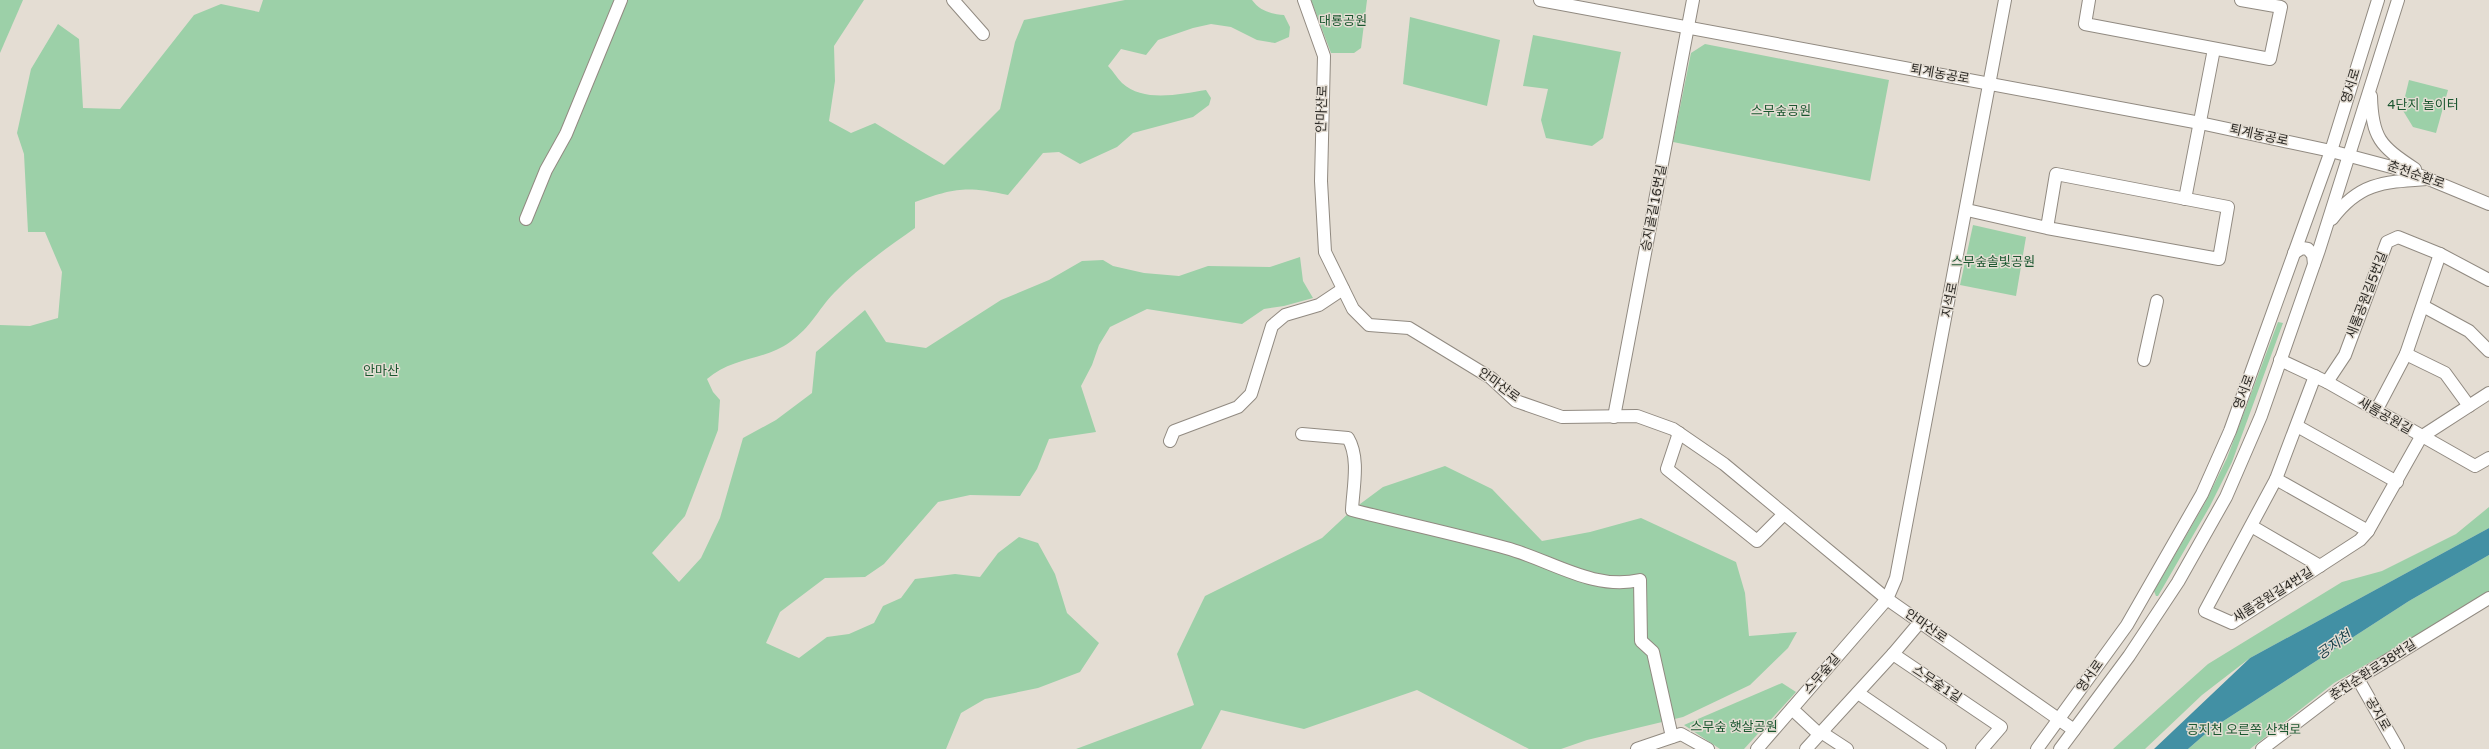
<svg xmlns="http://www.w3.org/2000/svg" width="2489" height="749" viewBox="0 0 2489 749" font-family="'Varela Round','Noto Sans KR',sans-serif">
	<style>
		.green { fill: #9cd0a8 }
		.water { fill: #4290a4 }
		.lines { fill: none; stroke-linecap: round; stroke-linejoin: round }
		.minor-casing { stroke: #918a81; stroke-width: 14 }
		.minor { stroke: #fff; stroke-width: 12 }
		.labels { text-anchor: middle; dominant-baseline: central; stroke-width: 3; stroke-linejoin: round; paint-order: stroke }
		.park-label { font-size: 13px; fill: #1b5730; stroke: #e4ddd3 }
		.street-label { font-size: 13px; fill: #2c2a26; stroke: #e4ddd3 }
		.water-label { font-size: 14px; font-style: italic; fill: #193e47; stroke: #e4ddd3 }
	</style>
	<rect width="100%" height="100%" fill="#e4ddd3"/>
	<g class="green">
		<path d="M0 0H23L0 53Z"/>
		<path d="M263 0H864L834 46 835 81 829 121 851 133 875 123 944 165 1000 109 1015 42 1024 20 1125 0H1252C1260 11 1271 14 1284 15L1290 27 1289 37 1275 43 1257 40 1231 27 1211 24 1193 28 1158 40 1146 55 1121 49 1108 66C1113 71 1117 78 1122 83 1144 103 1180 94 1206 90L1211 98 1209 105 1193 117 1133 133 1117 147 1080 164 1059 152 1043 153 1008 195C965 186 956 188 915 202V228C887 248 858 268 834 293 817 311 812 326 790 342 766 360 732 357 707 379L713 392 720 400 718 430 685 516 652 553 679 582 701 558 720 518 743 438 776 420 812 393 816 352 865 310 886 342 926 348 1001 300 1049 280 1082 261 1103 260 1113 266 1144 273 1179 276 1208 266 1270 267 1300 257 1303 281 1313 298 1284 306 1264 309 1242 324 1147 309 1110 327 1099 345 1092 365 1081 386 1096 432 1049 439 1037 469 1020 496 970 495 938 502 884 564 865 577 825 578 780 612 766 643 799 658 827 637 849 634 874 623 883 606 901 598 915 579 955 574 980 577 998 553 1019 537 1038 543 1055 574 1067 613 1099 643 1080 672 1038 688 985 699 961 713 946 749H0V325L30 326 58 318 62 272 45 232H28L24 154 17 133 31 69 58 24 79 39 83 108 120 109 194 15 221 4 259 12Z"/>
		<path d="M1311 0H1367L1361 48 1354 53H1331Z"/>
		<path d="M1410 17 1500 40 1487 106 1403 84Z"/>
		<path d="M1533 35 1621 52 1603 138 1592 146 1546 138 1541 120 1548 89 1523 86Z"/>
		<path d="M1705 44 1889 80 1870 181 1673 142 1691 53Z"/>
		<path d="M2409 80 2448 90 2436 133 2413 127 2402 109Z"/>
		<path d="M1973 225 2026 237 2016 296 1960 285Z"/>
		<path d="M2278 322 2283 323 2232 462 2210 506 2158 596H2156L2154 591 2205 503 2227 458Z"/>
		<path d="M1445 466 1492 489 1542 541 1590 532 1641 518 1736 562 1745 593 1749 636 1797 632 1788 648 1750 685 1683 717 1587 740 1561 749H1529L1417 690 1304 729 1221 710 1201 749H1076L1194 705 1177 654 1205 596 1322 538 1352 510 1383 487Z"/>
		<path d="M2489 507V528L2250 658 2202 695 2145 749H2113L2208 664 2342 582 2382 571 2456 534Z"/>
		<path d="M2489 555V594L2334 683 2250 749H2188L2211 729 2409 601Z"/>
		<path d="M1782 683 1796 692 1744 749H1720L1684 725Z"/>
	</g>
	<path class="water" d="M2489 528V555L2409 601 2211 729 2188 749H2154L2250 658Z"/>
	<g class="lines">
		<g class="minor-casing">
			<g id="minor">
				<path d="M953 0 983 34"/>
				<path d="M1304 0 1324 56 1321 181 1325 252 1353 309 1369 325 1409 328 1491 378 1516 401 1562 417 1637 416 1673 429 1724 464 1887 599 2074 730"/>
				<path d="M1540 0 2200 123 2331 151 2414 173 2489 204"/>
				<path d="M2089 0 2085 24 2270 59 2281 7 2241 0"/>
				<path d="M2371 96C2372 138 2380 146 2415 169"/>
				<path d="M2185 199 2214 49"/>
				<path d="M1967 210 2047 228 2219 259 2228 207 2056 174 2047 228"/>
				<path d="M526 219 546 170 566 134 621 0"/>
				<path d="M2332 219C2359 183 2383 182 2426 179"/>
				<path d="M2294 253 2302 248 2308 249 2313 255 2314 264"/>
				<path d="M2423 306 2469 331 2489 351"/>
				<path d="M2406 354 2445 373 2469 406"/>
				<path d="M2144 360 2157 301"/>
				<path d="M2280 360 2327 382 2475 466 2489 458"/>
				<path d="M2315 376 2276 479 2205 611 2232 623 2360 540 2368 531 2421 437 2489 393"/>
				<path d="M2327 382 2345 355 2387 242 2398 237 2440 254 2489 280"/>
				<path d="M2376 411 2406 354 2440 254"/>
				<path d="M1614 417 1693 0"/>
				<path d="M2297 426 2397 482"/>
				<path d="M1679 433 1667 469 1757 541 1784 514"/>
				<path d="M1302 434 1348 438C1360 458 1353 488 1352 510 1403 523 1455 534 1506 548 1551 560 1593 591 1640 580L1641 641 1653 652 1672 737"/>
				<path d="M1170 441 1174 431 1238 407 1251 394 1272 326 1285 315 1319 305 1343 289"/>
				<path d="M2276 479 2368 531"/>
				<path d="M2253 527 2320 566"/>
				<path d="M1893 654 1920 622"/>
				<path d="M2358 679 2398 749"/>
				<path d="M1858 693 1940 749"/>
				<path d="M1792 709 1819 734"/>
				<path d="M1821 732 1847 749"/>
				<path d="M1637 749 1681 734 1708 749"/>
				<path d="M1757 749 1887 599 1896 578 2005 0"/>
				<path d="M1806 749 1893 654 2001 727 1982 749"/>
				<path d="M2037 749 2127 625 2202 494 2230 431 2331 151 2378 0"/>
				<path d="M2060 749 2129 656 2178 582 2226 497 2261 416 2319 250 2398 0"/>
				<path d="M2262 749 2342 688 2489 598"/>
			</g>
		</g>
		<use href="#minor" class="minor"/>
	</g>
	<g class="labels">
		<g class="park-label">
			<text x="1343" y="21">대룡공원</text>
			<text x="2423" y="105">4단지 놀이터</text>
			<text x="1781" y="111">스무숲공원</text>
			<text x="1993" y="262">스무숲솔빛공원</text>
			<text x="381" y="371">안마산</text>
			<text x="1734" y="727">스무숲 햇살공원</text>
			<text x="2244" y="730">공지천 오른쪽 산책로</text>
		</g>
		<g class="street-label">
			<text transform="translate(1940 74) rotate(10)">퇴계농공로</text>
			<text transform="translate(2351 86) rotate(-73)">영서로</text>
			<text transform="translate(1322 109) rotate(-88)">안마산로</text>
			<text transform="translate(2259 135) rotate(12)">퇴계농공로</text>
			<text transform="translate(2416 175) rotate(19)">춘천순환로</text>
			<text transform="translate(1654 208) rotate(-79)">승지골길16번길</text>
			<text transform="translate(2367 295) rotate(-69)">새롬공원길5번길</text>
			<text transform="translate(1950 300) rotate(-79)">지석로</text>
			<text transform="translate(1499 385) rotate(36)">안마산로</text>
			<text transform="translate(2244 392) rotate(-70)">영서로</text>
			<text transform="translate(2385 416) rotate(30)">새롬공원길</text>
			<text transform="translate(2273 595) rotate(-32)">새롬공원길4번길</text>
			<text transform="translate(1926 626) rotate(35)">안마산로</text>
			<text transform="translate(2373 670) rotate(-33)">춘천순환로38번길</text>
			<text transform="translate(1822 674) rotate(-49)">스무숲길</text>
			<text transform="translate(2090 676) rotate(-55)">영서로</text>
			<text transform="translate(1937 684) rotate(34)">스무숲1길</text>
			<text transform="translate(2378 714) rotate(60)">공지로</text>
		</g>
		<g class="water-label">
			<text transform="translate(2334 645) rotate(-35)">공지천</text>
		</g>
	</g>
</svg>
